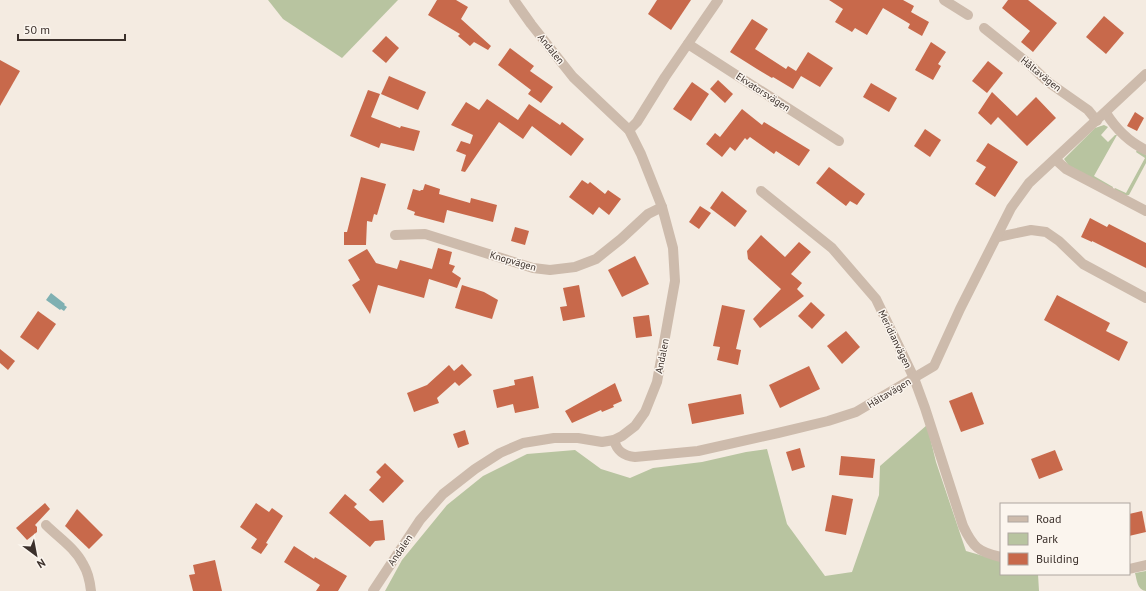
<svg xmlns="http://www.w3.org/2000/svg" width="1146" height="591" viewBox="0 0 1146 591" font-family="'PT Sans',sans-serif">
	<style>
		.green { fill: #b8c4a0 }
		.water { fill: #7fb0b2 }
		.building { fill: #c8694b }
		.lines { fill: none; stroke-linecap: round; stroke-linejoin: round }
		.minor { stroke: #cdbbac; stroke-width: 10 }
		.labels { text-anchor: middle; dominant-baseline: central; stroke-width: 3; stroke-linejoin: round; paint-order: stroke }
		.street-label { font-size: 10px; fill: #3b302b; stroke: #fbf5ee }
	</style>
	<rect width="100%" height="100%" fill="#f4ebe1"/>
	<g class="green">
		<path d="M268 0H398L342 58 283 19Z"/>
		<path d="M1104 125 1108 127 1101 135 1108 142 1115 135H1117L1094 176 1113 187 1112 190 1069 166 1064 159 1095 128Z"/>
		<path d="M1137 150 1146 155V163L1129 195 1124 196 1113 191 1115 188 1126 193 1145 158 1136 152Z"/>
		<path d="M927 425 936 462 966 551 1001 561V574H1038L1039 591H385L402 560 447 505 483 476 527 454 575 450 601 469 630 478 653 468 702 462 746 452 767 449 787 524 825 576 852 572 879 495 880 466Z"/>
		<path d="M1146 571V591C1137 590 1137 580 1135 573Z"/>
	</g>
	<path class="water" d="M51 293 65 304 64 305 67 307 64 311 61 309 60 310 46 300Z"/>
	<g class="building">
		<path d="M437 0H456L468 7 461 19 491 46 488 50 474 42 470 46 458 36 460 34 428 15Z"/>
		<path d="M657 0H691L671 30 648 14Z"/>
		<path d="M829 0H903L914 6 911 12 929 22 922 36 908 28 910 24 883 8 867 35 855 28 852 32 835 22 843 9Z"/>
		<path d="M1008 0H1028L1057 23 1033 52 1021 42 1030 31 1002 8Z"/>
		<path d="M1104 16 1124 33 1106 54 1086 37Z"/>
		<path d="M752 19 768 29 755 49 786 69 788 66 796 71 808 52 833 68 820 87 801 76 793 89 773 77 772 78 757 69 730 52Z"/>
		<path d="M386 36 399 48 386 63 372 51Z"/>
		<path d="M931 42 946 52 938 64 941 66 933 80 915 70Z"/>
		<path d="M510 48 534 66 530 71 553 87 541 103 528 94 531 90 498 65Z"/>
		<path d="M0 60 20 71 0 106Z"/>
		<path d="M988 61 1003 73 987 93 972 81Z"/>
		<path d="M389 76 426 92 418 110 381 94Z"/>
		<path d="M718 80 733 94 725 103 710 89Z"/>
		<path d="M692 82 709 94 691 121 673 109Z"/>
		<path d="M871 83 897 98 889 112 863 97Z"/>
		<path d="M368 90 380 94 371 117 400 128 401 126 420 131 414 151 381 143 379 148 350 136Z"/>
		<path d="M992 92 1017 116 1036 97 1056 118 1027 146 998 117 991 125 978 113Z"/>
		<path d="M487 99 518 120 529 104 560 125 562 122 584 139 571 156 532 126 523 139 499 122 465 172 461 171 466 155 456 151 461 141 470 144 473 135 451 125 466 102 479 110Z"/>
		<path d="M742 109 762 125 764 122 810 150 799 166 776 151 774 154 750 137 747 140 745 138 735 151 730 147 722 157 706 144 715 133 720 137Z"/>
		<path d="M1135 112 1144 118 1137 131 1127 126Z"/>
		<path d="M925 129 941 140 930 157 914 146Z"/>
		<path d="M988 143 1018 162 995 197 975 184 986 167 976 161Z"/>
		<path d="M829 167 865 194 857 205 850 201 846 206 816 183Z"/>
		<path d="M361 177 386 184 377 215 374 214 372 222 367 221 366 245H344V232H347Z"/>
		<path d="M582 180 588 184 590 182 605 194 608 190 621 199 609 215 599 207 593 215 569 197Z"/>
		<path d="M425 184 440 189 439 194 470 203 471 198 497 205 493 222 447 210 444 223 414 215 415 212 407 209 413 189 420 191 421 190H423Z"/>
		<path d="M722 191 747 211 735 227 710 208Z"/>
		<path d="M700 206 711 213 699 229 689 222Z"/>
		<path d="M1090 218 1107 227 1109 224 1146 243V268L1092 241V242L1081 237Z"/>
		<path d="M515 227 529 231 525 245 511 241Z"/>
		<path d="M761 235 785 257 799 242 811 252 791 274 802 283 797 289 804 296 760 328 753 319 781 289 748 259 747 251Z"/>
		<path d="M438 248 452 252 449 264 455 266 452 272 461 278 457 288 429 279 424 298 378 285 370 314 352 285 360 280 348 260 367 249 376 263 397 269 400 260 432 269Z"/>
		<path d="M635 256 649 284 622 297 608 270Z"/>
		<path d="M462 285 484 292 498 300 492 319 455 308Z"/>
		<path d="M579 285 585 317 563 321 560 307 567 306 563 288Z"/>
		<path d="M1057 295 1110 323 1106 331 1128 342 1119 361 1044 320Z"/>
		<path d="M811 302 825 315 812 329 798 316Z"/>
		<path d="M722 305 745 310 736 349 741 350 738 365 717 360 720 347 713 346Z"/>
		<path d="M38 311 56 324 38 350 20 337Z"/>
		<path d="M649 315 652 336 636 338 633 317Z"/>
		<path d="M846 331 860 347 842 364 827 346Z"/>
		<path d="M0 349 15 361 8 370 0 363Z"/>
		<path d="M462 364 472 375 459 386 455 382 437 398 439 403 414 412 407 393 427 385 449 365 454 371Z"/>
		<path d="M809 366 820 389 780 408 769 385Z"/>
		<path d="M533 376 539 408 515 413 513 404 497 408 493 390 515 385 514 380Z"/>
		<path d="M615 383 622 401 613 405 614 407 602 412 601 410 572 423 565 411Z"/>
		<path d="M972 392 984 424 961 432 949 401Z"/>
		<path d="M741 394 744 414 692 424 688 404Z"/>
		<path d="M465 430 469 444 458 448 453 434Z"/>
		<path d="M800 448 805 467 792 471 786 452Z"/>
		<path d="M1055 450 1063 470 1039 479 1031 459Z"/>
		<path d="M841 456 875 459 873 478 839 475Z"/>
		<path d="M385 463 404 481 383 503 369 490 381 477 376 472Z"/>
		<path d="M345 494 357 504 354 507 370 521 383 520 385 540 375 541 370 547 329 513Z"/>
		<path d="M832 495 853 499 846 535 825 531Z"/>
		<path d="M45 503 50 509 35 525 37 527V532L27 540 16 528Z"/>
		<path d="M256 503 269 512 272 508 283 516 266 543 268 544 261 554 251 548 257 539 240 527Z"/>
		<path d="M77 509 103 535 89 549 65 526Z"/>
		<path d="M1142 511 1146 532 1129 536V514Z"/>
		<path d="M294 546 314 559 315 557 347 576 338 591H316L320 585 284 562Z"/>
		<path d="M215 560 222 591H193L189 575 195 574 193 565Z"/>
	</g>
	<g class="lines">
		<g class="minor">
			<path d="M944 0 968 15"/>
			<path d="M984 28 1029 64 1048 82 1088 110 1097 121"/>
			<path d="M688 44 839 141"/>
			<path d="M1106 113C1116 129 1129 142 1146 150"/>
			<path d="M629 130 637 122 665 77 718 0"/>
			<path d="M1056 160 1066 169 1146 211"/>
			<path d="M761 191 832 248 876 299 914 378 925 408 963 526C973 547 978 552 1001 557"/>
			<path d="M395 235 425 234 533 268 550 270 575 267 596 259 621 239 648 214 662 207"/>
			<path d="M998 237 1031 230 1046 232 1059 241 1083 264 1146 298"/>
			<path d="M614 440C617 451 623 456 635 457L698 451 778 433 828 421 856 412 934 366 960 309 1011 208 1029 183 1146 74"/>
			<path d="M46 525C58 537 75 548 83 564 88 572 90 582 91 591"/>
			<path d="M1129 569 1146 565"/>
			<path d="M373 591 420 520 443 494 475 469 500 453 523 443 554 438H578L602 442 614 440 622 436 635 426 645 412 657 382 675 281 673 248 662 207 641 154 629 130 573 77 531 24 514 0"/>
		</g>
	</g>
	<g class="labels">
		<g class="street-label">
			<text transform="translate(551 49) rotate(51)">Andalen</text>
			<text transform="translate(1041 74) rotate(39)">Håltavägen</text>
			<text transform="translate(763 92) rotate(33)">Ekvatorsvägen</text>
			<text transform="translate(513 261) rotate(16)">Knopvägen</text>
			<text transform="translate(895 339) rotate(64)">Meridianvägen</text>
			<text transform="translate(662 356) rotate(-79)">Andalen</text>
			<text transform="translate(889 393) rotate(-31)">Håltavägen</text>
			<text transform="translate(400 550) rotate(-56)">Andalen</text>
		</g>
	</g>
	<rect x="1000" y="503" width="130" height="72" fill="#fbf5ee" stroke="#aea6a0"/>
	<rect x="1008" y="516" width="20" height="6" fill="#cdbbac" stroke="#aea6a0"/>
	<text x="1036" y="523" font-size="12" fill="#3b302b">Road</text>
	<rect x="1008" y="533" width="20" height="12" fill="#b8c4a0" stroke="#aea6a0"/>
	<text x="1036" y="543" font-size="12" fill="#3b302b">Park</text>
	<rect x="1008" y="553" width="20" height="12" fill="#c8694b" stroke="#aea6a0"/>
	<text x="1036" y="563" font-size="12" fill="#3b302b">Building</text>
	<g transform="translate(36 555) rotate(148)" stroke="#fbf5ee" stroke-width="3" paint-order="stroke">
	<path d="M0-3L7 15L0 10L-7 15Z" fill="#3b302b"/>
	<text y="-6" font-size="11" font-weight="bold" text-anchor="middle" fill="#3b302b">N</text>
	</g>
	<path d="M18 34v6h107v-6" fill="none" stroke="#3b302b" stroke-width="2"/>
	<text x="24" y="34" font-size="12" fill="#3b302b" stroke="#fbf5ee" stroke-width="3" paint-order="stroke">50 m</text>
</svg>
